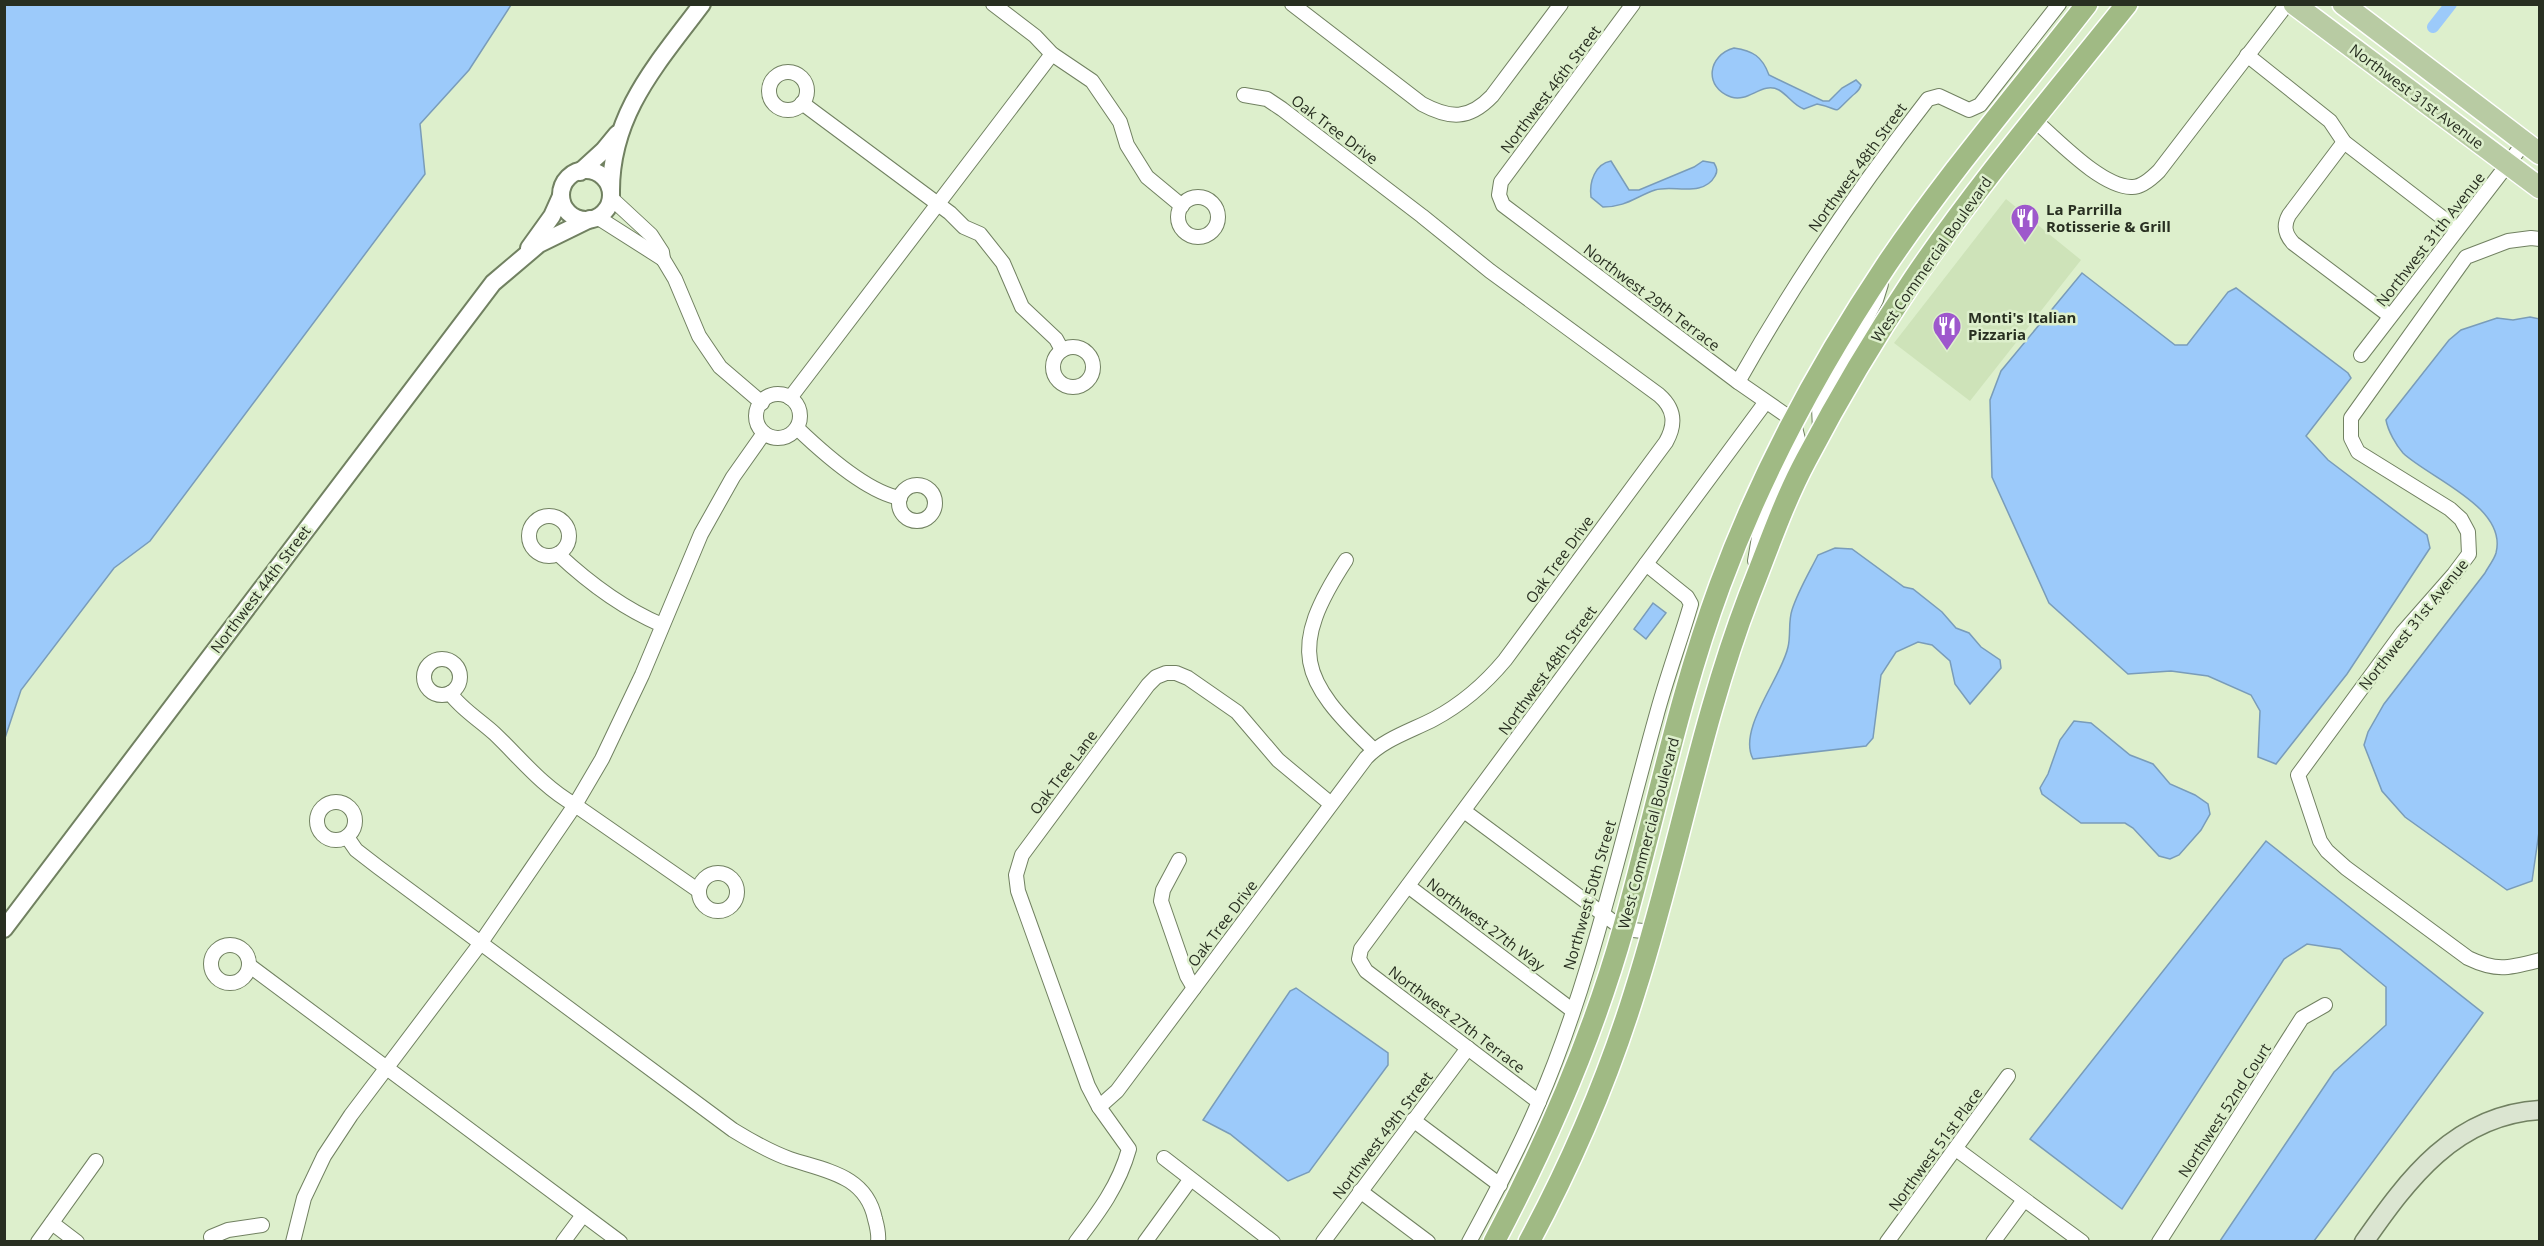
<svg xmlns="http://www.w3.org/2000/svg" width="2544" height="1246" viewBox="0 0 2544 1246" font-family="'Open Sans',sans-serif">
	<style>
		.built { fill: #cee3b9 }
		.water { fill: #9ccafa; stroke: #799cb9; stroke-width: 1.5 }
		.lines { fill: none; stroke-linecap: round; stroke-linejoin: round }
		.canal { stroke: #9ccafa; stroke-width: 12 }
		.minor-casing { stroke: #718161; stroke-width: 16 }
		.tertiary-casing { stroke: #718161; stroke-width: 20 }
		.secondary-casing { stroke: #718161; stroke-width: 21 }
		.primary-casing { stroke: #fff; stroke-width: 24 }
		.trunk-casing { stroke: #fff; stroke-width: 24 }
		.minor { stroke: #fff; stroke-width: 14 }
		.tertiary { stroke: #fff; stroke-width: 16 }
		.secondary { stroke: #dbe5d1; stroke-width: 18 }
		.primary { stroke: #b8cba3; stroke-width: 21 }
		.trunk { stroke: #a0ba84; stroke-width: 21 }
		.labels { text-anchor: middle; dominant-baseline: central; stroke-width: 5; stroke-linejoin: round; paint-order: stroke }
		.street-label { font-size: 15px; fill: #282f21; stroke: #ddefcc }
		.poi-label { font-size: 15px; font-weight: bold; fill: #282f21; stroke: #ddefcc; text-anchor: start }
	</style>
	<rect width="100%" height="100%" fill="#ddefcc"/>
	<path class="built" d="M2006 199 2081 260 1970 401 1894 343Z"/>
	<g class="water">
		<path d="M5 4 511 5 469 70 420 124 425 174 150 541 114 568 21 690 5 738Z"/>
		<path d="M1734 48C1753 51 1762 56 1769 75L1823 101H1829L1842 88 1856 80 1861 85C1859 92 1856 92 1851 97 1830 117 1844 109 1817 104L1804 109C1793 105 1789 96 1779 90 1762 81 1749 103 1731 97 1703 87 1708 55 1734 48Z"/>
		<path d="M1611 161 1629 190H1639L1694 167 1703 161 1714 163C1717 168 1718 171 1715 176 1703 198 1672 184 1655 190 1635 197 1626 207 1603 207L1591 197C1589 182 1595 164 1611 161Z"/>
		<path d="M2082 273 2175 345H2187L2228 292 2236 288 2348 373 2351 378 2306 436 2328 460 2427 535 2430 548 2347 674 2276 764 2258 757 2260 711 2251 695 2208 676 2171 671 2128 674 2049 603 1992 477 1990 400 2001 371Z"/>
		<path d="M2530 317 2540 319 2539 832 2532 881 2507 890 2405 817 2382 791 2364 745 2368 732 2384 704 2485 573C2488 567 2494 560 2496 553 2508 507 2429 478 2403 453 2396 445 2388 431 2386 420L2449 340 2461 330 2497 318 2513 320Z"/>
		<path d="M1835 548 1852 549 1904 587 1913 589 1942 612 1956 628 1969 633 1981 647 2000 660 2001 668 1970 704 1955 684 1950 661 1932 645 1918 642 1896 652 1881 675 1873 738 1866 746 1753 759C1737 729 1782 677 1788 647 1791 635 1788 622 1792 610 1798 591 1809 573 1818 555Z"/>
		<path d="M1653 603 1666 613 1646 639 1634 629Z"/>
		<path d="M2074 721 2091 723 2130 755 2153 764 2170 784 2195 795 2208 804 2210 814 2201 830 2179 855 2170 859 2159 856 2133 828 2125 823H2081L2042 794 2040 788 2048 774 2060 740Z"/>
		<path d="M2266 841 2483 1013 2314 1241H2220L2334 1072 2386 1025V987L2340 949 2307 944 2284 959 2122 1209 2030 1139Z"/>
		<path d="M1296 988 1388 1053V1065L1309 1172 1288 1181 1230 1134 1203 1120 1290 991Z"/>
	</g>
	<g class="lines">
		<path class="canal" d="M2433 27 2451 4"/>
		<g class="minor-casing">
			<g id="minor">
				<path d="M993 4 1035 36 1052 54 1092 81 1120 122 1127 145 1147 177 1182 206"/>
				<path d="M1292 4 1422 104C1450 119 1469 120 1492 96L1561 4"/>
				<path d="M1633 4 1501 182 1499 195 1503 205 1738 382 1793 420 1799 443 1761 525 1755 561"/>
				<path d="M2247 55 2330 121 2344 142 2457 229"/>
				<circle cx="788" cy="91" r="19"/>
				<path d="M802 103 950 213 964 227 980 234 1003 263 1022 307 1056 339 1062 350"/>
				<path d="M2034 120C2058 140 2100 186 2131 187 2141 188 2152 178 2159 171L2287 4"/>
				<path d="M2344 142 2289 215C2283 226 2285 234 2293 243L2390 316"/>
				<circle cx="1198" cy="217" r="20"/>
				<path d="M610 197 651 235 662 252 663 259 675 279 699 336 720 367 762 403"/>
				<path d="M597 217 663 259"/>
				<path d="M2540 239 2531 238 2508 241 2466 257 2351 418V438L2358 452 2450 509 2461 519 2468 532 2469 554 2454 574 2403 632 2298 775 2320 841 2327 851 2346 868 2468 958C2497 972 2509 968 2540 960"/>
				<circle cx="1073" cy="367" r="20"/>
				<path d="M2361 355 2524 143"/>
				<path d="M1738 382C1795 281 1856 191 1928 99L1939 96 1969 110 1980 105 2059 4"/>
				<circle cx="778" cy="416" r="22"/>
				<path d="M790 398 1052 54"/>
				<path d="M797 428C821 451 867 492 900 498"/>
				<path d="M1820 430 1819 407 1876 300 1881 284"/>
				<circle cx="917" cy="503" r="18"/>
				<circle cx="549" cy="536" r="20"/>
				<path d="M558 554C590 584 622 608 662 625"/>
				<path d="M1346 560C1288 649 1299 679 1374 750"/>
				<circle cx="442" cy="677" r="18"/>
				<path d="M450 693C461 709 480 720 495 734 521 759 543 787 575 805L602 759 642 675 701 534 733 477 764 433"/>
				<circle cx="336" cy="821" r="19"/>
				<path d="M1464 811 1623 929 1653 932"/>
				<path d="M347 837 356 850 378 867 733 1130C751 1141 770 1152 790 1159 826 1171 866 1175 875 1219 877 1226 879 1234 878 1242"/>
				<path d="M1179 860 1163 890 1161 901 1187 976 1194 988"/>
				<circle cx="718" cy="892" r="19"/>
				<path d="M1408 886 1572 1010"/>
				<circle cx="230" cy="964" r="19"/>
				<path d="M250 966 620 1242"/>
				<path d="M1539 1102 1366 971 1359 959 1361 949 1765 403"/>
				<path d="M1099 1107 1117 1091 1366 758C1384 739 1411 731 1434 719 1462 704 1485 684 1505 660L1666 442C1676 424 1675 409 1659 395L1490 271 1422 216 1282 109 1267 99 1244 95"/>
				<path d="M1413 1120 1500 1185"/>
				<path d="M1956 1149 2082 1242"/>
				<path d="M1164 1158 1273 1242"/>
				<path d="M1360 1191 1428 1242"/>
				<path d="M52 1223 77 1242"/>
				<path d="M38 1242 96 1161"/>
				<path d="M213 1242 211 1237 228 1230 262 1225"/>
				<path d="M293 1242 304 1198 324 1156 351 1115 480 944 575 805 699 891"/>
				<path d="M563 1242 583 1215"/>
				<path d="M1076 1242C1099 1212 1119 1185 1129 1149L1099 1107 1088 1086 1018 891 1016 875 1022 855 1148 685 1156 677 1166 673H1176L1188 678 1237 712 1278 760 1331 804"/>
				<path d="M1145 1242 1190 1180"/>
				<path d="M1323 1242 1468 1048"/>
				<path d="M1469 1242C1494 1196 1518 1151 1538 1104 1591 982 1620 845 1656 717 1666 679 1680 642 1691 604L1687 597 1646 564"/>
				<path d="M1887 1242 2008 1076"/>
				<path d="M1993 1242 2024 1200"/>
				<path d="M2159 1242 2302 1018 2325 1005"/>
			</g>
		</g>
		<g class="tertiary-casing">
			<g id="tertiary">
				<circle cx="586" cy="195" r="25"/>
				<path d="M580 172 603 151 617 134"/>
				<path d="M611 193C610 114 658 63 702 4"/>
				<path d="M529 248 552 216 561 196"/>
				<path d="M4 929 493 283 539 244 590 219"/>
			</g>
		</g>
		<g class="secondary-casing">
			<path id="secondary" d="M2364 1242C2408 1179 2455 1115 2540 1110"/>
		</g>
		<g class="primary-casing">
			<g id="primary">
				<path d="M2294 4 2540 188"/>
				<path d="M2343 4 2540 154"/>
			</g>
		</g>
		<g class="trunk-casing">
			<g id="trunk">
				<path d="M1494 1242C1547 1142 1593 1036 1624 926 1656 812 1679 696 1720 585 1762 471 1820 364 1887 264 1948 174 2020 90 2087 4"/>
				<path d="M1529 1242C1572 1162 1608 1078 1635 991 1677 860 1700 724 1749 596 1767 551 1783 503 1806 460 1838 399 1874 338 1913 280 1978 184 2054 95 2127 4"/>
			</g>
		</g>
		<use href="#minor" class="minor"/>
		<use href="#tertiary" class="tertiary"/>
		<use href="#secondary" class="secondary"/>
		<use href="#primary" class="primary"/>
		<use href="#trunk" class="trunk"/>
	</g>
	<defs>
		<g id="restaurant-pin" transform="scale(1.5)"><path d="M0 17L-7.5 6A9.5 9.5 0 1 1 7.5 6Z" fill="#9e58cc" stroke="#ddefcc"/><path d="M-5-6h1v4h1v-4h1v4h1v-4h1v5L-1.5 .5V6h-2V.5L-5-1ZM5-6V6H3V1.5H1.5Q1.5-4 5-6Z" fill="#fff"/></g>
	</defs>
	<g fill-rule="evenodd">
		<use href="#restaurant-pin" x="2025" y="218"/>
		<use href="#restaurant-pin" x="1947" y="326"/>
	</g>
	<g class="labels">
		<g class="street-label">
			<text transform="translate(1550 89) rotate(-53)">Northwest 46th Street</text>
			<text transform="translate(2417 96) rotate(37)">Northwest 31st Avenue</text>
			<text transform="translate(1335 129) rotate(37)">Oak Tree Drive</text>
			<text transform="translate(1857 167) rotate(-54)">Northwest 48th Street</text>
			<text transform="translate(2430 239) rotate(-52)">Northwest 31th Avenue</text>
			<text transform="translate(1931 259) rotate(-55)">West Commercial Boulevard</text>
			<text transform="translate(1652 297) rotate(37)">Northwest 29th Terrace</text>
			<text transform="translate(1559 559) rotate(-54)">Oak Tree Drive</text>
			<text transform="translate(260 589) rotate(-53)">Northwest 44th Street</text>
			<text transform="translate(2413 624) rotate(-51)">Northwest 31st Avenue</text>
			<text transform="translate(1547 670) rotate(-54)">Northwest 48th Street</text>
			<text transform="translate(1063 772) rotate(-53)">Oak Tree Lane</text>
			<text transform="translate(1648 833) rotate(-75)">West Commercial Boulevard</text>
			<text transform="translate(1589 895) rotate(-74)">Northwest 50th Street</text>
			<text transform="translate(1222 923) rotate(-53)">Oak Tree Drive</text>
			<text transform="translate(1486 924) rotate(37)">Northwest 27th Way</text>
			<text transform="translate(1457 1019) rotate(37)">Northwest 27th Terrace</text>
			<text transform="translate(2224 1110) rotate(-57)">Northwest 52nd Court</text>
			<text transform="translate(1382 1135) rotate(-53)">Northwest 49th Street</text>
			<text transform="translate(1935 1149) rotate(-54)">Northwest 51st Place</text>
		</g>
		<g class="poi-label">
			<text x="2046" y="209">La Parrilla<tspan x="2046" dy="17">Rotisserie &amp; Grill</tspan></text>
			<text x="1968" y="317">Monti's Italian<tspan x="1968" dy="17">Pizzaria</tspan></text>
		</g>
	</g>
	<rect width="2544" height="1246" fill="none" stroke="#282f21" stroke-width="12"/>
</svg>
